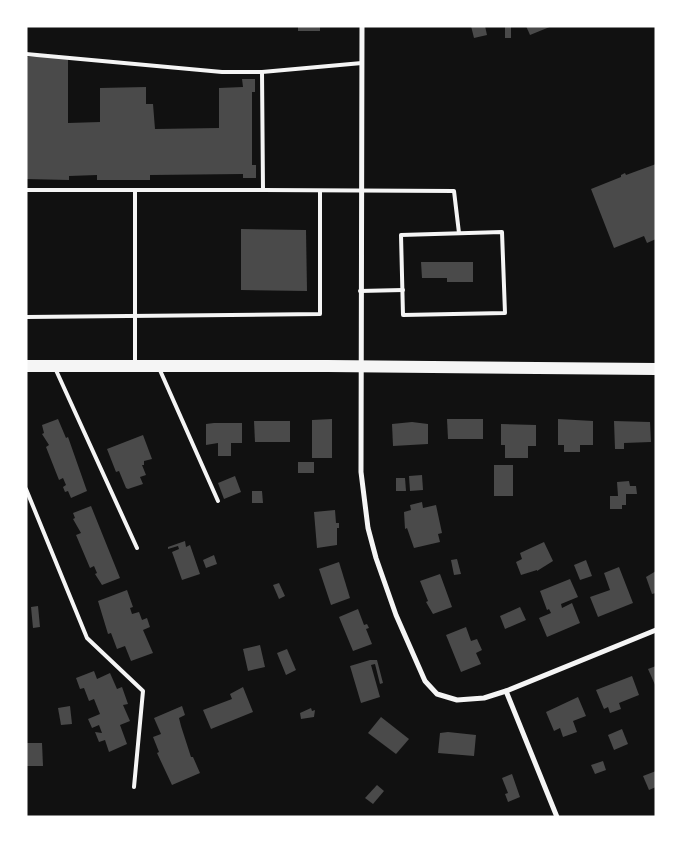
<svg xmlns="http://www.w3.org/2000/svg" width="682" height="843" viewBox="0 0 682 843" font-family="'Open Sans',sans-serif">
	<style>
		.building { fill: #4a4a4a }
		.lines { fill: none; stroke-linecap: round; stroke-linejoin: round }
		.service { stroke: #f5f5f5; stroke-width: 4 }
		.minor { stroke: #f5f5f5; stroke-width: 5 }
		.primary { stroke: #f5f5f5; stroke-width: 12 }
	</style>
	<rect width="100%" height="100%" fill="#111"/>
	<g class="building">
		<rect x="298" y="26" width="22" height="5"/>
		<path d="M471 26H485L487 35 474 38Z"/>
		<rect x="505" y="26" width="6" height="12"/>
		<path d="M526 26H552L530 35Z"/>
		<path d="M26 57H68V123L100 122V88L146 87V104H153L155 129 219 128V88L243 87 242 79H255V92H252V165H256V178H243V174L150 175V180H97V175L69 176V180L26 179Z"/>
		<path d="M656 164V239L647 243 644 236 614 248 591 189 621 177V175L625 173 626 175Z"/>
		<path d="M241 229 306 230 307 291 241 290Z"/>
		<path d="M421 262H473V282H447V278H422Z"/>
		<path d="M58 419 66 438 68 437 87 491 71 498 68 491 65 492 63 487 66 485 63 478 59 480 46 447 49 445 42 434 44 433 42 425Z"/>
		<path d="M332 419V458H312V420Z"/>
		<path d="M447 419H483V439H448Z"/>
		<path d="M558 419 593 421V445H580V452H564V445H558Z"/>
		<path d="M254 421H290V442H255Z"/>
		<path d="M614 421 650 422 651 442 624 443V449H615Z"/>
		<path d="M412 422 428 424V444L393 446 392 424Z"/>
		<path d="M214 423H242V443H231V456H218V443L206 445V424Z"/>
		<path d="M501 424 536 425V446H528V458H505V445H501Z"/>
		<path d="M143 435 152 459 144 461V465H142L146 475 140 477 143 484 128 489 126 488 119 471 116 472 107 449Z"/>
		<rect x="298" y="462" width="16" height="11"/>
		<rect x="494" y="465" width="19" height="31"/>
		<path d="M422 475 423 490 410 491 409 476Z"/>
		<path d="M235 476 241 492 224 499 218 483Z"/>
		<path d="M396 478H405L406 491H396Z"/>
		<path d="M629 481 630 486H636L637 494H626V505H622V509H610V496H618L617 482Z"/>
		<path d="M252 491H262L263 503H252Z"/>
		<path d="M422 502 423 508 436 505 442 533 438 534 440 542 414 548 407 528 405 529 404 512 411 510 410 505Z"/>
		<path d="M91 506 120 578 102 585 95 574 97 573 94 566 90 568 76 535 81 533 73 519 75 518 73 513Z"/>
		<path d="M335 510 336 523H339V528H337V545L317 548 314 512Z"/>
		<path d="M185 541 186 547 190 545 200 574 182 580 172 552 179 549 178 546 168 549V547Z"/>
		<path d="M544 542 553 561 537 571V570L521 575 516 562 522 559 520 553Z"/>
		<path d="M214 555 217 564 206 568 203 560Z"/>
		<path d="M457 559 461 574 454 575 451 560Z"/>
		<path d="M586 560 592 576 580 580 574 565Z"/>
		<path d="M339 562 350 598 331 605 319 569Z"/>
		<path d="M619 567 633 603 598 617 590 597 610 590 604 573Z"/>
		<path d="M656 571V593L652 594 646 577Z"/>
		<path d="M440 574 452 607 433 614 426 602 428 601 420 581Z"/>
		<path d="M570 579 578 597 561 604 562 608 572 603 580 623 547 637 539 618 551 613 549 609 547 610 540 591Z"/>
		<path d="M279 583 285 596 279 599 273 585Z"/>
		<path d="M127 590 133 607 130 608 132 614 139 612 142 620 147 618 150 627 143 630 153 653 131 661 125 646 117 649 111 633 108 634 98 601Z"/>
		<path d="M38 606 40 627 33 628 31 607Z"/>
		<path d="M520 607 526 620 505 629 500 616Z"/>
		<path d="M358 609 364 625 367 624 369 628 366 629 372 644 353 651 339 617Z"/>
		<path d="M466 627 471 641 477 639 482 650 476 653 481 664 461 672 446 635Z"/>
		<path d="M260 645 265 667 248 671 243 649Z"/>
		<path d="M287 649 296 670 286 675 277 653Z"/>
		<path d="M370 660H377L383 683 380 684 375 664 371 665 380 697 361 703 350 666Z"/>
		<path d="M656 666V687L648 669Z"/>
		<path d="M94 671 97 679 110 673 117 689 122 687 128 704 123 705 130 721 120 725 127 744 109 752 105 740 99 742 95 732 102 733 99 725 92 728 88 719 100 714 94 699 89 701 84 688 80 689 76 678Z"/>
		<path d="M632 676 639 695 619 703 621 709 610 713 608 707 604 709 596 690Z"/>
		<path d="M243 687 253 712 211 729 203 710 232 699 230 694Z"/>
		<path d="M578 697 586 716 573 721 577 732 563 737 560 728 554 731 546 712Z"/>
		<path d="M70 706 72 724 61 725 58 708Z"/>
		<path d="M182 706 185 715 179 718 181 726 191 757H193L200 773 172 785 157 753 159 752 153 737 161 734 154 718Z"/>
		<path d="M311 708 312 711 315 710 314 717 301 719 300 713Z"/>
		<path d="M381 717 409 739 396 754 368 733Z"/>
		<path d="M622 729 628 744 614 750 608 735Z"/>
		<path d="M448 732 476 735 474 756 438 753 440 733Z"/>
		<path d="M26 743H42L43 766H26Z"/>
		<path d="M603 761 606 770 595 774 591 765Z"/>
		<path d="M656 771V787L649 790 643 776Z"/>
		<path d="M512 774 520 797 508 802 505 794 508 793 502 778Z"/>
		<path d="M377 785 384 791 373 804 365 798Z"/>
	</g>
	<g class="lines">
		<g class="service">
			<path d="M26 54 222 72H262L263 190H26"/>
			<path d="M262 72 362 63"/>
			<path d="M135 190V364"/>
			<path d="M263 190 454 191 459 233"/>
			<path d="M502 232 505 313 403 315 401 235Z"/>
			<path d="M360 291 403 290"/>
			<path d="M26 317 320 314V191"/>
			<path d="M55 368 137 548"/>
			<path d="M159 368 218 501"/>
			<path d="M26 489 87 638 143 691 134 787"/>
		</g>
		<g class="minor">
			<path d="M362 26 361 472 368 528 376 558 396 615 425 681 437 694 457 700 484 698 506 691 656 630"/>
			<path d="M506 691 557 817"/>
		</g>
		<path class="primary" d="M26 366H328L656 369"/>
	</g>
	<rect width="682" height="843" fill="none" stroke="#ffffff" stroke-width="55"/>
</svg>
